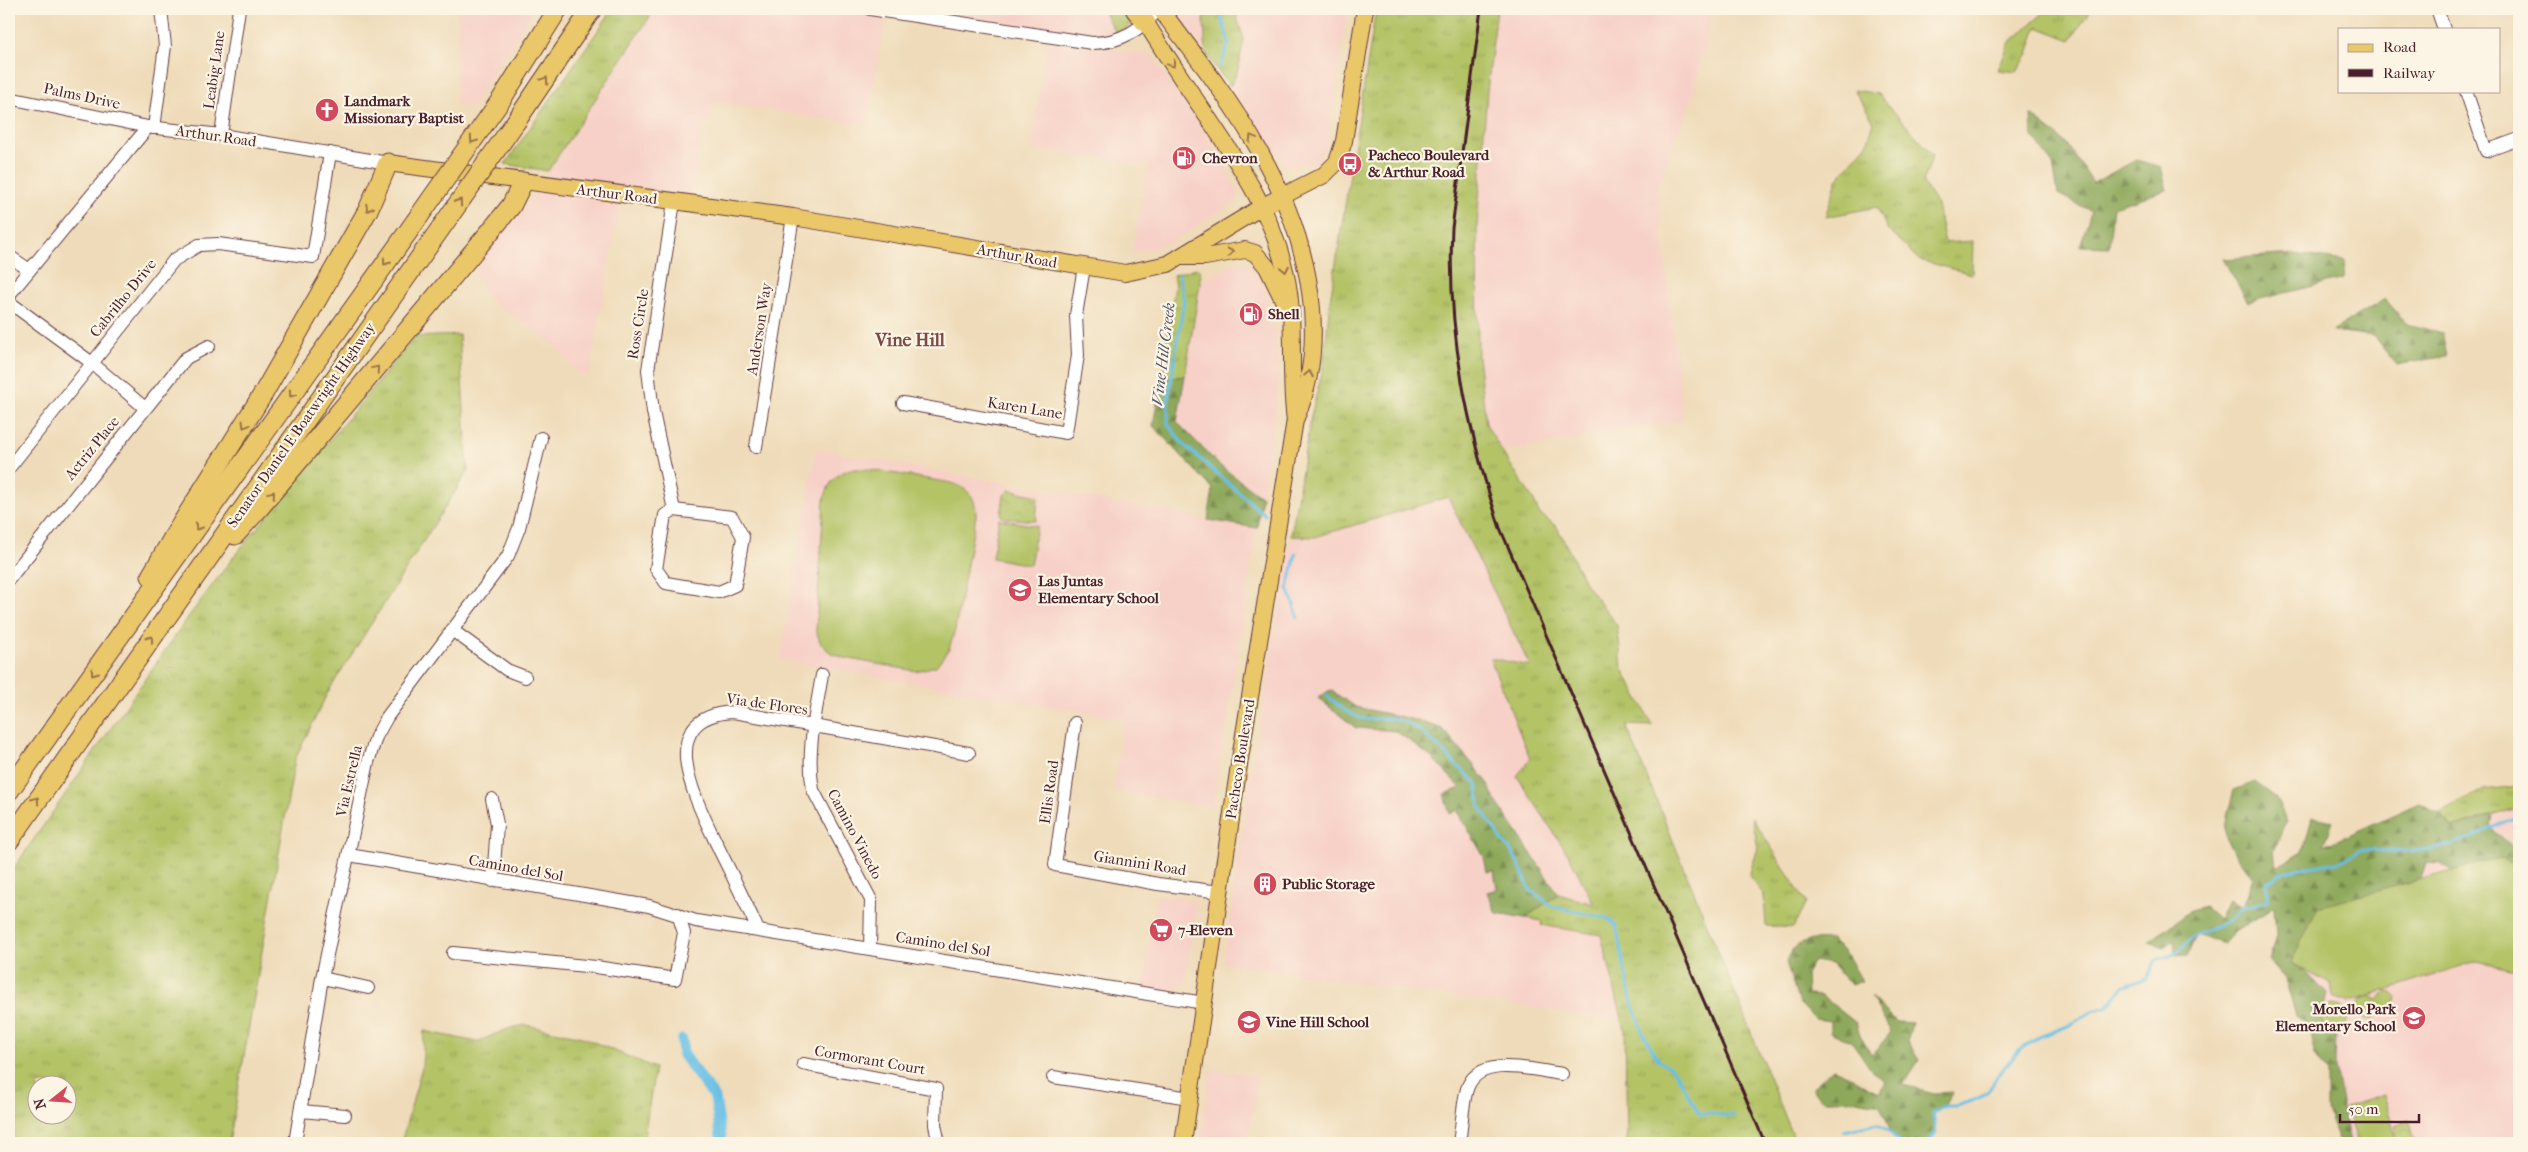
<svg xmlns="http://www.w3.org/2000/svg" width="2528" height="1152" viewBox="0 0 2528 1152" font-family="'IM FELL French Canon',serif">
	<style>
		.built { fill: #f7d1c7 }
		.grass { fill: url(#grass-tufts); stroke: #7e7148; fill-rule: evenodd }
		.forest { fill: url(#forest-firs); stroke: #6c6443 }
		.park { fill: url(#park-crowns); stroke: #7e7148 }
		.pitch { fill: #b3c366; stroke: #7e7148 }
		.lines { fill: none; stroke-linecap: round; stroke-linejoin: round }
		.stream { stroke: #68bfe5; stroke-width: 3 }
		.canal { stroke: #68bfe5; stroke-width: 11 }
		.minor-casing { stroke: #633b40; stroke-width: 14 }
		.major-casing { stroke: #633b40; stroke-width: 18 }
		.highway-casing { stroke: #633b40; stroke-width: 21 }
		.minor { stroke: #fff; stroke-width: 12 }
		.major { stroke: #eac769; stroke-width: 16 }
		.highway { stroke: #eac769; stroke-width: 19 }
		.rail { stroke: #4a1f2b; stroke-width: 3 }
		.highway-bridge-casing { stroke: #633b40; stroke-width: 21; stroke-linecap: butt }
		.highway-bridge { stroke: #eac769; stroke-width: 19 }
		.oneway { stroke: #9a734a }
		.labels { text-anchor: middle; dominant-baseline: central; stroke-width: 4.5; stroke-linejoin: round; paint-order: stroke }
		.street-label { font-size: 15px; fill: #4a1f2b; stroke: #fcf5e5 }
		.poi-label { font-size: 15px; font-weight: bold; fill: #4a1f2b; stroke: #fcf5e5; text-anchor: start }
		.water-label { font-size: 16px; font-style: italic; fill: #54576c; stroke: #fcf5e5 }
		.quarter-label { font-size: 18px; font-weight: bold; fill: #7d4845; stroke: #fcf5e5 }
	</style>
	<defs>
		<pattern id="grass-tufts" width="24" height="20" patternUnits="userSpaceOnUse" patternTransform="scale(1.25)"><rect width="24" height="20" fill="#b3c366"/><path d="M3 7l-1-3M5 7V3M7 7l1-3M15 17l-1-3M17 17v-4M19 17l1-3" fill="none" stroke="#9ba759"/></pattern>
		<pattern id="forest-firs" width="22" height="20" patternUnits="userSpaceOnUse" patternTransform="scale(1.25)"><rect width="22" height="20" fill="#8ea95b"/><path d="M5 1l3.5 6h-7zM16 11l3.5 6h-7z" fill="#76894b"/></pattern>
		<pattern id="park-crowns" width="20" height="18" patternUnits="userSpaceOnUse" patternTransform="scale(1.25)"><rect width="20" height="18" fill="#b3c366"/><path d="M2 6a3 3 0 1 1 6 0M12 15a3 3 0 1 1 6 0" fill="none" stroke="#9ba759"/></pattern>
	</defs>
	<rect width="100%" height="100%" fill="#fcf5e5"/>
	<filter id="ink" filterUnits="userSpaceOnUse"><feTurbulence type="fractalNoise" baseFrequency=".02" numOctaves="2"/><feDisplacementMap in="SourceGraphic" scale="10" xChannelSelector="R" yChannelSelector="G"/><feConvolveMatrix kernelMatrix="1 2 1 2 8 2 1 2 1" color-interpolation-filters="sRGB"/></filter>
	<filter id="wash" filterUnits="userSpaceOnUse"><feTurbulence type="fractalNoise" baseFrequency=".0096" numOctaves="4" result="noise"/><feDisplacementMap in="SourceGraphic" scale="20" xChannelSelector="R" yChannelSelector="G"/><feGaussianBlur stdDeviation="1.12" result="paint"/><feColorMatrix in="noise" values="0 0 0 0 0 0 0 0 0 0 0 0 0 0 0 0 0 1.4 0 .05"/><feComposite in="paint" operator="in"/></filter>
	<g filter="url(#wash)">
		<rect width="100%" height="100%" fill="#efdbb9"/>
		<g class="built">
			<path d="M458 9H534L471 108 456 105Z"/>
			<path d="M655 9H887L867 125 714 102 708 124H703L691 204 621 195 589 376 576 372 556 346 490 300 473 273 530 199Z"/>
			<path d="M911 9H1102L1116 34 1099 35Z"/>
			<path d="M1175 9H1203L1206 55Z"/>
			<path d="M1234 9H1348L1327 147 1316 162 1285 166 1230 86 1237 73 1244 39Z"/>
			<path d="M1497 9H1712L1695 91 1657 187 1683 420 1502 452 1486 424 1478 357 1477 226 1487 91Z"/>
			<path d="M1047 43 1151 54 1210 141 1238 190V199L1174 241 1156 248 1132 252 1148 165 1031 149Z"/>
			<path d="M1240 262 1254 267 1259 273 1270 308 1277 343 1279 367 1276 406 1262 497 1219 465 1177 422 1200 283 1232 264Z"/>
			<path d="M816 449 1257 528 1213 807 1113 791 1124 719 780 660Z"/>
			<path d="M1448 497 1530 666 1491 658 1569 856 1594 905 1558 894 1494 798 1486 780 1443 729 1415 720 1356 707 1330 690 1318 698 1356 728 1396 731 1431 757 1461 788 1450 814 1457 810 1484 857 1487 872 1493 871 1497 890 1487 892 1542 921V925L1601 934 1623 1021 1223 963 1246 806 1291 536 1315 537Z"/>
			<path d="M2519 806V1138L2504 1143H2349L2291 963 2269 890Z"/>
			<path d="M1157 895 1193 900 1197 904 1184 985 1152 995 1142 993Z"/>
			<path d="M1211 1069 1259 1076 1247 1143H1200Z"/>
		</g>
		<g class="grass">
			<path d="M613 9H655L548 171 505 164Z"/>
			<path d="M1102 9H1123L1130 18 1128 27 1116 34Z"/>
			<path d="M1203 9H1234L1244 39 1237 73 1230 86 1206 55Z"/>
			<path d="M1376 9H1497L1487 91 1477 226 1478 357 1486 424 1502 452 1533 499 1539 513 1557 527 1587 586 1617 625 1622 667 1653 726 1626 725 1796 1143H1627L1625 1030 1601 935 1541 925 1542 921 1525 918 1558 894 1594 904 1569 856 1517 776 1530 759 1490 658 1530 666 1448 497 1315 537 1291 536 1311 416 1323 368 1330 301Z"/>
			<path d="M2046 9H2091L2071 40 2037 27 2028 54 2017 72 1998 70 2010 42 2047 10Z"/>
			<path d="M1854 90 1878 94 1933 155 1923 183 1937 205 1945 243 1973 241 1972 274 1919 260 1887 229 1877 207 1825 217 1838 178 1867 144 1874 122Z"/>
			<path d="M1196 268 1200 270V283L1185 376 1161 379 1175 286 1173 275Z"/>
			<path d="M459 335 468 471 328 692 295 759 229 1143H9V875L189 616 235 555 415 337ZM38 1084H68V1114H38Z"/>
			<path d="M2519 786V806L2452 828 2440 813 2484 790Z"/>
			<path d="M1752 817 1806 903 1793 928 1766 926 1764 895 1749 876 1758 848Z"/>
			<path d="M526 1025 582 1037 655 1068 643 1143H401L422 1067 424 1031 477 1042 510 1028Z"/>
		</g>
		<g class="forest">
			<path d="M2031 115 2066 143 2093 183 2136 160 2161 167 2167 190 2113 207 2109 247 2080 246 2091 211 2058 194 2053 165 2032 135Z"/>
			<path d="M2294 254 2345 261 2343 279 2248 302 2223 259Z"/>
			<path d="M2385 299 2407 324 2442 333 2447 356 2397 365 2373 336 2332 331Z"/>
			<path d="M1185 376 1177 422 1219 465 1262 497 1257 528 1208 520 1213 489 1153 426 1161 379Z"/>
			<path d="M1330 690 1356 707 1415 720 1443 729 1486 780 1494 798 1558 894 1525 918 1496 913 1487 892 1497 889 1494 871 1487 872 1484 857 1457 810 1450 814 1444 794 1461 788 1431 757 1396 731 1356 728 1318 698Z"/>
			<path d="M2255 782 2275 797 2287 821 2274 850 2276 867 2303 852 2312 817 2333 821 2324 846 2419 803 2440 813 2452 828 2492 815 2490 828 2514 847 2511 864 2500 858 2452 871 2441 863 2426 862 2421 879 2318 908 2291 963 2304 970 2327 994C2324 1007 2314 1030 2336 1030L2335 1068 2350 1143H2339L2327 1111V1073L2315 1054 2308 1026 2296 1016 2285 979 2269 961 2276 936 2274 907 2236 931 2224 943 2196 935 2187 957 2175 954 2174 939 2164 947 2149 942 2188 912 2205 907 2219 919 2228 900 2243 907 2253 877C2221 837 2220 840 2234 790Z"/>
			<path d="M1831 939 1848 956 1862 981 1851 985 1831 964 1814 961 1806 974 1807 995 1822 996 1856 1023 1860 1036 1872 1055 1891 1032 1871 997 1897 1022 1912 1023 1907 1042 1919 1060 1903 1085 1934 1093 1953 1092 1944 1106 1933 1114 1936 1132 1928 1143H1899L1891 1132 1881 1105 1858 1100H1823L1811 1089 1833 1069C1852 1075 1861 1086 1880 1092L1885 1081 1872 1071 1852 1042 1830 1032V1021L1815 1019 1799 1003 1786 962C1798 937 1806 941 1831 939Z"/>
		</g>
		<g class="park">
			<path d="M1009 490 1038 496 1036 521 1005 518 1001 516 1004 495Z"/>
			<path d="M2386 991 2392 992 2397 997 2395 1007 2390 1010 2382 1008 2374 1019H2366L2360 1016 2357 1006 2360 1000 2370 995 2378 999Z"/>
			<circle cx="2334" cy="1017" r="13"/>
			<path d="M2409 1120 2416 1143H2400L2395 1125Z"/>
		</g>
		<g class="pitch">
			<path d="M850 469H867L952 483C969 489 976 497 976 516L955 630 949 649 936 666 916 671 844 658 831 653 821 644 816 631 824 500C829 483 833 476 850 469Z"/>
			<path d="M999 519 1037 526 1030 565 992 558Z"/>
			<path d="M2500 858 2517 868 2519 876V938L2515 967 2511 968 2477 961 2348 1002 2332 997 2330 984 2291 963 2318 907Z"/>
			<path d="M2383 1095 2398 1143H2358L2346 1107Z"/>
		</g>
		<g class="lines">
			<g class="stream">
				<path d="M1219 9 1229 43 1220 67"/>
				<path d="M1179 274 1184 301 1168 400V424L1182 443 1265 515"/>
				<path d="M1296 554 1288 588 1298 617"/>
				<path d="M1326 695C1338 705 1349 716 1365 719 1379 721 1390 714 1407 723 1435 738 1452 764 1477 783L1480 807 1498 835 1514 855 1531 891 1554 907 1607 918 1616 926 1631 1000 1643 1033 1659 1061 1673 1069 1699 1113 1734 1116"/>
				<path d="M1844 1131 1877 1124 1891 1132 1899 1143"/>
				<path d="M1928 1143 1936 1132 1933 1114 1944 1106H1957L1979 1098 1989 1090 2001 1071 2019 1051 2039 1037 2068 1026 2093 1011 2107 1007 2123 987 2147 978 2156 960 2175 954 2196 935 2229 921 2242 907 2267 902V882L2285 871 2338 862 2362 850 2409 852 2453 845 2519 816"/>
			</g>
			<path class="canal" d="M682 1040 683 1055 715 1098 722 1143"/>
		</g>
	</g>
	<g filter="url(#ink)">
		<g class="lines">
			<g class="minor-casing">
				<g id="minor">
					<path d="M870 9 1092 43C1121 43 1141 29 1159 9"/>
					<path d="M2437 9 2444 29"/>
					<path d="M2466 91 2486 151 2519 139"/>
					<path d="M9 98 148 127 221 135 388 163"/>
					<path d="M154 128 165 46 161 9"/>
					<path d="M221 135 239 9"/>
					<path d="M9 256 28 269"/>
					<path d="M9 295 148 127"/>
					<path d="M9 302 92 363 145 408"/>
					<path d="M903 403 1066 433 1078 355 1076 315 1084 267"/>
					<path d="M756 447 793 217"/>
					<path d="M9 468 174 260 199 245 218 244 313 257 330 153"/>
					<path d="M674 510 653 412 648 370 674 202"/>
					<path d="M674 510 732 517 743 537 735 585 719 592 666 583 656 569 665 515Z"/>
					<path d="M9 579 186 358 209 346"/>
					<path d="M452 630 507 670 525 677"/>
					<path d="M822 675C816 712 806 752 813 790L871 900 870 948"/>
					<path d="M1075 723 1055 865 1158 884 1220 892"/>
					<path d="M492 799 497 824 493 881"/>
					<path d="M349 855 649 906 696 921 1204 1003"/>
					<path d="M758 930C746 903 733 877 720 851 700 808 648 717 733 712L969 753"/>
					<path d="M453 953 596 967 675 979 684 933 678 914"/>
					<path d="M322 978 368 988"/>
					<path d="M803 1064 936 1089 935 1125 939 1143"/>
					<path d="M1053 1077 1190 1098"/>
					<path d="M301 1111 345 1115"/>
					<path d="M295 1143 322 978 368 762 376 737 387 717 508 556 519 528 541 438"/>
					<path d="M1459 1143C1462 1126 1462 1106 1467 1089 1478 1053 1536 1071 1562 1074"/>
				</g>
			</g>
			<g class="major-casing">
				<g id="major">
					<path d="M1160 9C1229 99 1302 191 1312 309 1315 348 1311 385 1295 420"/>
					<path d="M1146 23C1164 52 1183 81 1202 109 1241 166 1279 222 1289 292 1295 334 1289 378 1295 420L1239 765 1183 1143"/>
					<path d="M388 163 793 217 1125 273 1168 264 1263 206 1324 175 1337 162 1344 141 1365 9"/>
					<path d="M1182 257H1205L1245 250 1255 253 1267 267 1288 310"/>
				</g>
			</g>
			<g class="highway-casing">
				<g id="highway">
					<path d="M1135 9 1146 23"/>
					<path d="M501 100 558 9"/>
					<path d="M517 120 592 9"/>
					<path d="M235 535 260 507 489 233 511 206 523 182"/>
					<path d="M151 576 177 531 263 394 368 210 388 163"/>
					<path d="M9 791 415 222"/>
					<path d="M9 841 431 242"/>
				</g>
			</g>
			<use href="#minor" class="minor"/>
			<use href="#major" class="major"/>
			<use href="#highway" class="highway"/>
			<path class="rail" d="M1481 9 1452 228C1447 332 1467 429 1500 528L1765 1143"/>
			<g class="highway-bridge-casing">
				<g id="highway-bridge">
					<path d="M415 222 501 100"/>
					<path d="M431 242 517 120"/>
				</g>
			</g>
			<use href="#highway-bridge" class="highway-bridge"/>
		</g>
		<defs><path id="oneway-chevron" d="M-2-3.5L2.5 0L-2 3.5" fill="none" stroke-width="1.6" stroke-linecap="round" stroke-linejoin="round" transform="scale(1.25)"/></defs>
		<g class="oneway">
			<use href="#oneway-chevron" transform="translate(1172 64) rotate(56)"/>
			<use href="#oneway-chevron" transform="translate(545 80) rotate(-56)"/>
			<use href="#oneway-chevron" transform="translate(1252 138) rotate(-121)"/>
			<use href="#oneway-chevron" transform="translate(473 140) rotate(125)"/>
			<use href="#oneway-chevron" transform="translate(459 202) rotate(-55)"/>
			<use href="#oneway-chevron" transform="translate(369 208) rotate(117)"/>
			<use href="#oneway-chevron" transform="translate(1230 252) rotate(-10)"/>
			<use href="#oneway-chevron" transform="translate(386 262) rotate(125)"/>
			<use href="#oneway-chevron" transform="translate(1285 269) rotate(79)"/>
			<use href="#oneway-chevron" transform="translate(376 369) rotate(-50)"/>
			<use href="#oneway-chevron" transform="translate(1309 374) rotate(-79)"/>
			<use href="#oneway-chevron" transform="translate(292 394) rotate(125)"/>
			<use href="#oneway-chevron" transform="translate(245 425) rotate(121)"/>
			<use href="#oneway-chevron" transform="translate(272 494) rotate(-50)"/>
			<use href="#oneway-chevron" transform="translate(198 527) rotate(125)"/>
			<use href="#oneway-chevron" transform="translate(150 639) rotate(-55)"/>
			<use href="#oneway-chevron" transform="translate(94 673) rotate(126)"/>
			<use href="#oneway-chevron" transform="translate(36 800) rotate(-55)"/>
		</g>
	</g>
	<defs>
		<g id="church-disc" transform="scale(1.25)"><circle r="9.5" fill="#d1495b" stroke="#fcf5e5"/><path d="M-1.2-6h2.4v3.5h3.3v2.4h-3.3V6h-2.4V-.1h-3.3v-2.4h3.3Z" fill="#fff"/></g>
		<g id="fuel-disc" transform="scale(1.25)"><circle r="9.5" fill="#d1495b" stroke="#fcf5e5"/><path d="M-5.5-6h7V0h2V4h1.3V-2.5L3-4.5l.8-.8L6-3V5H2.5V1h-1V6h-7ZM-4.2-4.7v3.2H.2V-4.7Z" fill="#fff"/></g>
		<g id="bus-disc" transform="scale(1.25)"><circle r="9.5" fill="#d1495b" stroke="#fcf5e5"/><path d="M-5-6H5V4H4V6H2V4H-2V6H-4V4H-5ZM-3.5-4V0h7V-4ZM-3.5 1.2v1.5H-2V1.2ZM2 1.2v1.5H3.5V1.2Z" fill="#fff"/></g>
		<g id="school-disc" transform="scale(1.25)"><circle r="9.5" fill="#d1495b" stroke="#fcf5e5"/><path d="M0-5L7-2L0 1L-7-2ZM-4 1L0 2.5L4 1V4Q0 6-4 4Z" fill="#fff"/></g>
		<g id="building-disc" transform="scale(1.25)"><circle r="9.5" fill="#d1495b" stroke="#fcf5e5"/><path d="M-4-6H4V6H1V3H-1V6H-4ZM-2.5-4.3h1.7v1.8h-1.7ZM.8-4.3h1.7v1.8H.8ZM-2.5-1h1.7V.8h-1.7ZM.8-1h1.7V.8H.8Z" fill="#fff"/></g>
		<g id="supermarket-disc" transform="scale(1.25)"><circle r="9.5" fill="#d1495b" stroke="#fcf5e5"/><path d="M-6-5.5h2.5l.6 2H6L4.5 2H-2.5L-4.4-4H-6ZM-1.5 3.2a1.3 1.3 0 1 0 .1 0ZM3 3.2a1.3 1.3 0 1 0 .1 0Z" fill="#fff"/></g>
	</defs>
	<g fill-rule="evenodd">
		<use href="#church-disc" x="327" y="110"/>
		<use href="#fuel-disc" x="1184" y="158"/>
		<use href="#bus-disc" x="1350" y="164"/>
		<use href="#fuel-disc" x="1251" y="314"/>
		<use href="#school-disc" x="1020" y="590"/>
		<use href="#building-disc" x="1265" y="884"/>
		<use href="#supermarket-disc" x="1161" y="930"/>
		<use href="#school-disc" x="2414" y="1018"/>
		<use href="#school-disc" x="1249" y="1022"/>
	</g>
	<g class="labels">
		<g class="street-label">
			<text transform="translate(214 70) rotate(-82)">Leabig Lane</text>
			<text transform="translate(82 96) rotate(12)">Palms Drive</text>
			<text transform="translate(216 136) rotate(8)">Arthur Road</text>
			<text transform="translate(617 194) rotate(7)">Arthur Road</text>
			<text transform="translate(1017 256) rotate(10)">Arthur Road</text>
			<text transform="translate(123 298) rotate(-51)">Cabrilho Drive</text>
			<text transform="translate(638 324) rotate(-81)">Ross Circle</text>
			<text transform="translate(759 329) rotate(-81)">Anderson Way</text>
			<text transform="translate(1025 408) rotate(9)">Karen Lane</text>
			<text transform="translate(301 425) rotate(-55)">Senator Daniel E Boatwright Highway</text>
			<text transform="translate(92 448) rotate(-51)">Actriz Place</text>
			<text transform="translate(767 704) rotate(8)">Via de Flores</text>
			<text transform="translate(1240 759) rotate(-81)">Pacheco Boulevard</text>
			<text transform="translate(349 781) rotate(-77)">Via Estrella</text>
			<text transform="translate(1049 792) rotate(-82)">Ellis Road</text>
			<text transform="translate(855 834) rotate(62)">Camino Vinedo</text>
			<text transform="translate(1140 863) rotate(9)">Giannini Road</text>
			<text transform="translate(516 868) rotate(10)">Camino del Sol</text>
			<text transform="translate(943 944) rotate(9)">Camino del Sol</text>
			<text transform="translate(870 1060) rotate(10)">Cormorant Court</text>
		</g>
		<g class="poi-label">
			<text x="344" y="101">Landmark<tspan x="344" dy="17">Missionary Baptist</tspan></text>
			<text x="1368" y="155">Pacheco Boulevard<tspan x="1368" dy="17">&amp; Arthur Road</tspan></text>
			<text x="1202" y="158">Chevron</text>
			<text x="1268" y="314">Shell</text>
			<text x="1038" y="581">Las Juntas<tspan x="1038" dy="17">Elementary School</tspan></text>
			<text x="1282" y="884">Public Storage</text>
			<text x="1178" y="930">7-Eleven</text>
			<text x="2396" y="1009" text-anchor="end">Morello Park<tspan x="2396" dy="17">Elementary School</tspan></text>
			<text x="1266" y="1022">Vine Hill School</text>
		</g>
		<g class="water-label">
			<text transform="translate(1163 354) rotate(-83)">Vine Hill Creek</text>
		</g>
		<g class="quarter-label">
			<text x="910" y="340">Vine Hill</text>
		</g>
	</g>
	<rect width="2528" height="1152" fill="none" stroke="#fcf5e5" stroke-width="30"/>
	<rect x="2338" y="28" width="162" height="65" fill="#fcf5e5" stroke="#b59f9b"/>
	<rect x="2348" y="44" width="25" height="8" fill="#eac769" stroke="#b59f9b"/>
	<text x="2383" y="52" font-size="15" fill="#4a1f2b">Road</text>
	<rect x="2348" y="69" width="25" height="8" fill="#4a1f2b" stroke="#b59f9b"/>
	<text x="2383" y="78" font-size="15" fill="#4a1f2b">Railway</text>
	<g transform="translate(52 1100) rotate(253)"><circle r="24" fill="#fcf5e5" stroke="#b59f9b"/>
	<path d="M0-4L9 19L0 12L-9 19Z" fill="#d1495b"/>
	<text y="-8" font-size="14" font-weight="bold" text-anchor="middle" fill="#4a1f2b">N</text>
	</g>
	<path d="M2340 1114v8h79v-8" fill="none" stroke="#4a1f2b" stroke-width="2.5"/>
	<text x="2348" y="1114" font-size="15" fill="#4a1f2b" stroke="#fcf5e5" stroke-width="4" paint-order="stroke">50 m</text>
</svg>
